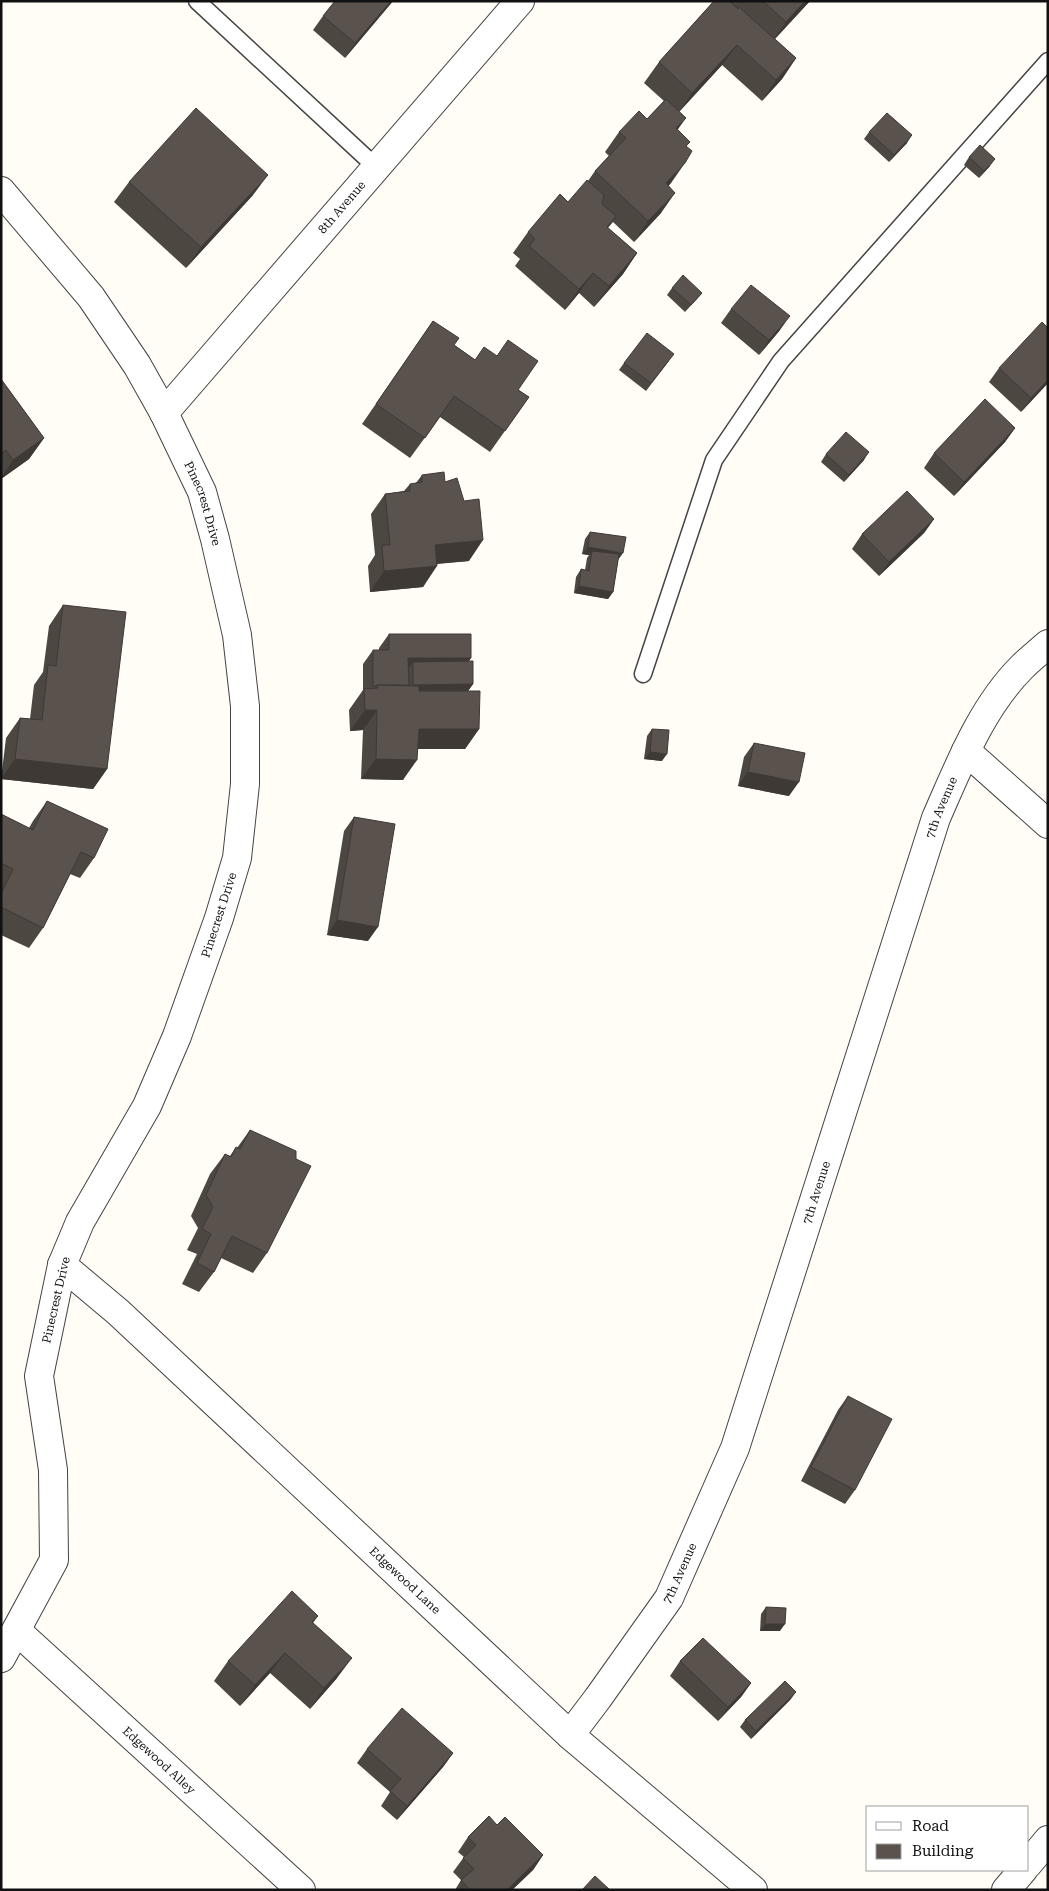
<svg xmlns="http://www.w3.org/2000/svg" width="1049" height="1891" viewBox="0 0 1049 1891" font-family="'Roboto Serif',serif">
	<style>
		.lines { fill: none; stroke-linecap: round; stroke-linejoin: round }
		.lane-casing { stroke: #444; stroke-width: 19 }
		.street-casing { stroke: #444; stroke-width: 30 }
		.lane { stroke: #fff; stroke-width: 16 }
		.street { stroke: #fff; stroke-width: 28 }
		.wall { fill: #4d4742 }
		.shaded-wall { fill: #3f3936 }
		.building { fill: #5a524d; stroke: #3f3936 }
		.labels { text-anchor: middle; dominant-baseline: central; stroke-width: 5; stroke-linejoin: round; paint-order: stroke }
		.street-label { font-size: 12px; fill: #111; stroke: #fff }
	</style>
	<rect width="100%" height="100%" fill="#fffdf5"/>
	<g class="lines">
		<g class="lane-casing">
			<g id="lane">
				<path d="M197 1 376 167"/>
				<path d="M643 674 714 460 781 361 1048 61"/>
			</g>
		</g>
		<g class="street-casing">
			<g id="street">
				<path id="s1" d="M1 191 91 297 137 365 164 413 202 492 215 539 237 635 245 706V784L237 858 219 918 177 1036 147 1106 80 1222 62 1265 39 1376 53 1470 54 1560 1 1658"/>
				<path id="s2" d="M164 413 520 1"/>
				<path d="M966 751 1048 824"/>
				<path id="s3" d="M62 1265 118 1312 570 1735 753 1890"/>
				<path id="s4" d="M17 1631 301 1890"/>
				<path id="s5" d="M570 1735 598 1698 669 1598 735 1448 936 818C959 766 981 708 1022 667 1030 659 1039 652 1048 644"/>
				<path d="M1028 1864 1048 1840"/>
				<path d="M1006 1890 1023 1870"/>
			</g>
		</g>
		<use href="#lane" class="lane"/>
		<use href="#street" class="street"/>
	</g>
	<g class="wall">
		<path d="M335 1H393L345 58 313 30 323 16Z"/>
		<path d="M714 1H810L775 39 796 58 782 79 762 101 722 65 679 112 678 130 687 147 671 183 668 186 661 213 634 242 613 222 608 228 637 253 623 274 594 307 579 293 565 310 515 266 520 259 513 253 528 232 568 202 588 181 595 171 609 156 605 152 619 132 647 119 664 101 644 83 659 62Z"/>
		<path d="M869 132 907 143 889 162 864 139Z"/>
		<path d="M969 157 990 166 979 178 964 165Z"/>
		<path d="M129 182 253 195 186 268 114 202Z"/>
		<path d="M672 288 702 293 696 300 685 312 667 295Z"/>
		<path d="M731 309 780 330 759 355 721 323Z"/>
		<path d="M433 321 454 345 529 397 490 452 440 417 410 458 362 424Z"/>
		<path d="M1048 328V383L1021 412 989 382 999 368Z"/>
		<path d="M669 361 646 391 619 370 624 363Z"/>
		<path d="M1 379 44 438 29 459 1 479Z"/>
		<path d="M1015 428 1005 442 954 496 924 468 934 453Z"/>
		<path d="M826 454 864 460 844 482 821 462Z"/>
		<path d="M422 475 445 482 469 561 437 564 423 587 370 592 368 566 375 555 371 514 385 494 404 491 410 484 416 483Z"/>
		<path d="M934 519 924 533 879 576 852 549 862 534Z"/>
		<path d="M590 532 618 560 613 592 608 599 574 593 576 577 581 569 585 570 587 558 589 555 582 554 585 539Z"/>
		<path d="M63 605 107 769 93 789 1 779 6 738 20 718 30 719 34 685 43 672 49 626Z"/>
		<path d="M389 634 471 658 469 661 473 684 468 691 479 729 465 749H418L403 780 361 779 363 730 350 731 349 710 363 690V664L373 650H379V648Z"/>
		<path d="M652 729 662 761 644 759 647 736Z"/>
		<path d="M754 743 789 796 738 786 744 757Z"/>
		<path d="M47 801 94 858 80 878 70 874 43 928 29 948 1 935V814L29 828 33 821Z"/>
		<path d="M354 817 368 941 327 935 344 831Z"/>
		<path d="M250 1130 267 1253 253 1273 221 1258 214 1272 199 1292 182 1284 197 1254 187 1250 198 1228 191 1216 210 1174 225 1154 230 1156 236 1147 237 1148Z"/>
		<path d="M848 1396 855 1490 845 1504 801 1481 838 1410Z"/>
		<path d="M766 1607 780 1631H760L761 1614Z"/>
		<path d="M318 1616 313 1623 337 1678 310 1709 270 1673 240 1706 214 1681 228 1661Z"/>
		<path d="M680 1661 751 1683 741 1697 718 1721 670 1676Z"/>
		<path d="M791 1699 751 1739 740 1727 745 1720Z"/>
		<path d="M367 1749 453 1753 443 1767 397 1820 381 1806 390 1792 357 1763Z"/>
		<path d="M497 1825 543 1855 533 1870 512 1890H455L461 1880 453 1872 464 1857 458 1852 468 1837Z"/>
	</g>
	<g class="shaded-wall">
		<path d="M391 1H393L345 58 355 43Z"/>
		<path d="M805 1H810L771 43 786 22Z"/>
		<path d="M737 45 722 65 678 113 692 93Z"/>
		<path d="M796 58 782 79 762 101 776 80Z"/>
		<path d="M686 118 671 139 676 128Z"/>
		<path d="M912 135 907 143 889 162 894 155Z"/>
		<path d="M995 159 990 166 979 178 984 171Z"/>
		<path d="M685 163 671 183 651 204 666 183Z"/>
		<path d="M268 175 253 195 186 268 201 247Z"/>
		<path d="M675 193 661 213 634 242 648 221Z"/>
		<path d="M637 253 623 274 594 307 609 286Z"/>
		<path d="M593 273 579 293 565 310 579 289Z"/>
		<path d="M790 316 780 330 759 355 769 340Z"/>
		<path d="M1048 380V383L1021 412 1031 398Z"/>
		<path d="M1015 428 1005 442 954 496 964 482Z"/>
		<path d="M44 438 29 459 1 479V478L13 460Z"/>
		<path d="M869 452 864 460 844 482 849 475Z"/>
		<path d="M934 519 924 533 879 576 889 562Z"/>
		<path d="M483 540 469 561 421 565 435 545Z"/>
		<path d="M588 547 623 553 618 560 592 551 589 555 582 554Z"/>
		<path d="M437 566 423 587 370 592 384 571Z"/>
		<path d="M579 586 613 592 608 599 574 593Z"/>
		<path d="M408 658H471L461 672 413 662 406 672Z"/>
		<path d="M473 684 463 698 403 699 413 685Z"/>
		<path d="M365 710H377L363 730 350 731Z"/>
		<path d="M419 729H479L465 749H404Z"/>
		<path d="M650 752 667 754 662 761 644 759Z"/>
		<path d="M15 759 107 769 93 789 1 779Z"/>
		<path d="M376 759 417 760 403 780 361 779Z"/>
		<path d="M748 772 799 782 789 796 738 786Z"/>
		<path d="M337 920 378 927 368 941 327 935Z"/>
		<path d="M765 1624H785L780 1631H760Z"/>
		<path d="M285 1653 270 1673 240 1706 255 1685Z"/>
		<path d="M352 1658 337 1678 310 1709 324 1688Z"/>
		<path d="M751 1683 741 1697 718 1721 728 1707Z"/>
		<path d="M796 1692 791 1699 751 1739 756 1731Z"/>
		<path d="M453 1753 443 1767 397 1820 407 1806Z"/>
		<path d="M543 1855 533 1870 512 1890H507Z"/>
	</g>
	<g class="building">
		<path d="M335 1H391L355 43 323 16Z"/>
		<path d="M714 1H729L738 9 739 7 796 58 776 80 737 45 692 93 659 62Z"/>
		<path d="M763 1H805L786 22Z"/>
		<path d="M666 99 686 118 676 128 690 142 686 146 692 151 685 163 666 183 675 193 648 221 595 171 626 138 619 132 639 111 647 119Z"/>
		<path d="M196 108 268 175 201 247 129 182Z"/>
		<path d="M887 113 912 135 894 155 869 132Z"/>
		<path d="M980 145 995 159 984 171 969 157Z"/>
		<path d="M587 180 604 195 602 204 616 216 607 227 637 253 609 286 593 273 579 289 529 246 535 239 528 232 560 194 568 202Z"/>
		<path d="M683 275 702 293 691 305 672 288Z"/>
		<path d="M751 285 790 316 769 340 731 309Z"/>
		<path d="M433 321 459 338 454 345 475 360 484 347 497 356 508 340 538 361 518 390 529 397 505 431 454 396 425 438 376 404Z"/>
		<path d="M1042 322 1048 328V380L1031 398 999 368Z"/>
		<path d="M647 333 674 354 651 383 624 363Z"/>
		<path d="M1 379 44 438 13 460 6 450 1 454Z"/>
		<path d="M985 399 1015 428 964 482 934 453Z"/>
		<path d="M846 432 869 452 849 475 826 454Z"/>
		<path d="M444 472 445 482 457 478 464 501 479 499 483 540 435 545 437 566 384 571 382 545H390L385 494 410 491V484L422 482V475Z"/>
		<path d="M907 491 934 519 889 562 862 534Z"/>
		<path d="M590 532 626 537 623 553 588 547Z"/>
		<path d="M592 551 619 554 613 592 579 586 581 569 589 571Z"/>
		<path d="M63 605 126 612 107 769 15 759 20 718 42 720 48 665 56 666Z"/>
		<path d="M389 634H471V658H408L409 685H377L376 686H373V650H389Z"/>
		<path d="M473 661V684L413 685V662Z"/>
		<path d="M377 685 419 686V691H480L479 729H419L417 760 376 759 377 710H365L364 689 378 688Z"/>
		<path d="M652 729 669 730 667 754 650 752Z"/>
		<path d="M754 743 805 753 799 782 748 772Z"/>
		<path d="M47 801 108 829 94 858 81 852 43 928 1 907V894L13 869 1 863V814L33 830Z"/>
		<path d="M354 817 395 824 378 927 337 920Z"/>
		<path d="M250 1130 296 1151V1159L311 1166 267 1253 232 1236 214 1272 197 1263 211 1234 202 1229 213 1207 206 1195 225 1154 231 1157 236 1147 240 1149Z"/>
		<path d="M848 1396 892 1419 855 1490 811 1467Z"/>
		<path d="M292 1591 318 1616 312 1622 352 1658 324 1688 285 1653 255 1685 228 1661Z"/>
		<path d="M766 1607 786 1608 785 1624H765Z"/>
		<path d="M703 1638 751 1683 728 1707 680 1661Z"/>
		<path d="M785 1681 796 1692 756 1731 745 1720Z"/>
		<path d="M402 1708 453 1753 407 1806 390 1791 401 1779 367 1749Z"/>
		<path d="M489 1816 497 1825 505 1817 543 1855 507 1890H470L461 1880 474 1869 463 1858 476 1845 468 1837Z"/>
		<path d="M595 1876 610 1890H582Z"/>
	</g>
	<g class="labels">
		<g class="street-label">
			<text stroke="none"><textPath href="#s2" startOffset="272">8th Avenue</textPath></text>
			<text stroke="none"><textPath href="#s1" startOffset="375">Pinecrest Drive</textPath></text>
			<text stroke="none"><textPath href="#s5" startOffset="1006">7th Avenue</textPath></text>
			<text transform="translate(219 915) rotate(-72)">Pinecrest Drive</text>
			<text stroke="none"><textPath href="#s5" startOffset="601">7th Avenue</textPath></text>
			<text transform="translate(56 1300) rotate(-77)">Pinecrest Drive</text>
			<text stroke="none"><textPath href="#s5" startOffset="196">7th Avenue</textPath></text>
			<text stroke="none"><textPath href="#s3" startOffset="466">Edgewood Lane</textPath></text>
			<text stroke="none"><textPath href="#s4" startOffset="192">Edgewood Alley</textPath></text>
		</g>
	</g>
	<rect width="1049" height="1891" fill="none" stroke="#111111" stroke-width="5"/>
	<rect x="866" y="1806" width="162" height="65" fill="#ffffff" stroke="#a0a0a0"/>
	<rect x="876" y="1822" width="25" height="8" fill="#ffffff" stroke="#a0a0a0"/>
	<text x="912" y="1831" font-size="15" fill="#111111">Road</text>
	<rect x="876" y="1844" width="25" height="15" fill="#5a524d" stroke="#a0a0a0"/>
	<text x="912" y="1856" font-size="15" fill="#111111">Building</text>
</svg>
